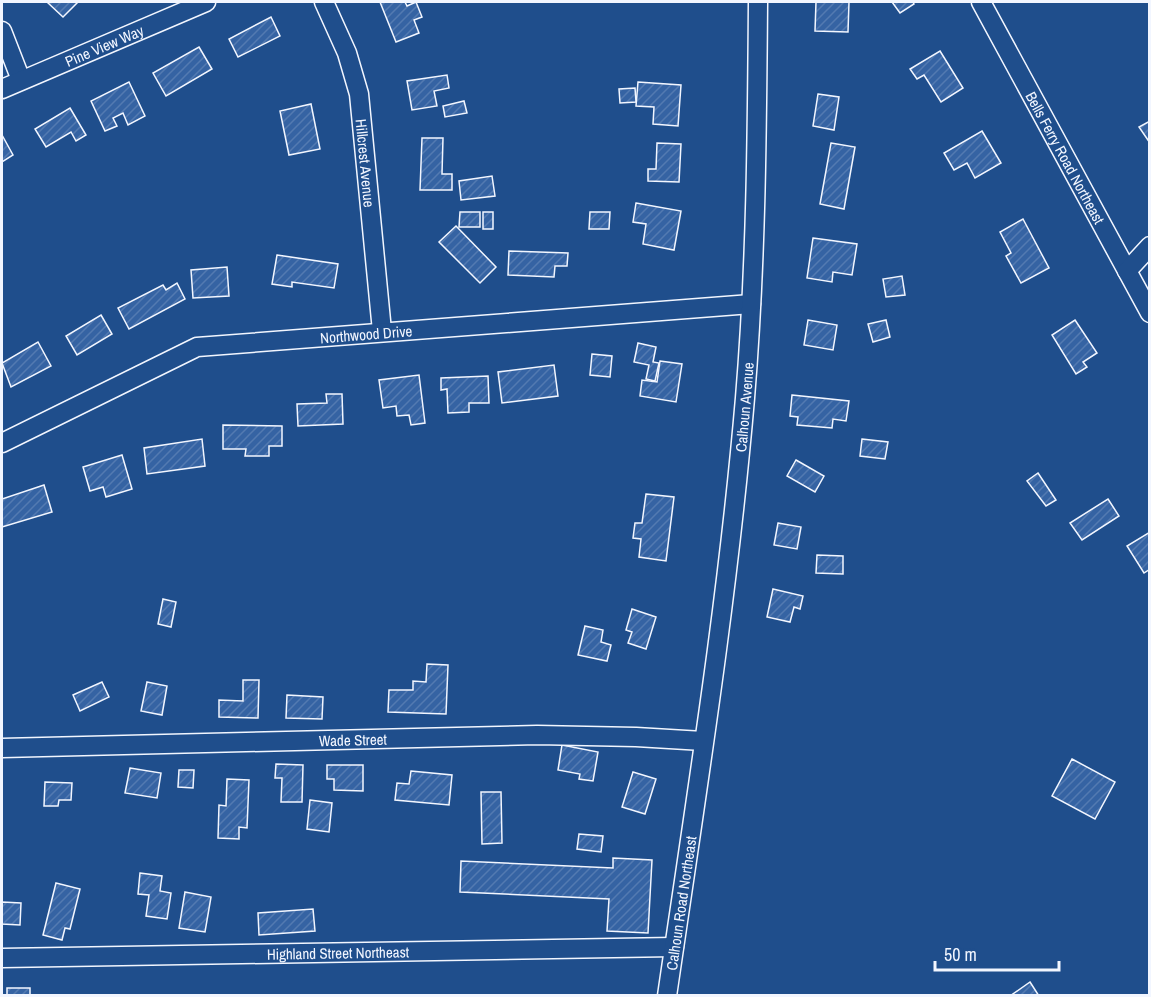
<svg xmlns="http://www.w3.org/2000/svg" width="1151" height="997" viewBox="0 0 1151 997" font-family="'Archivo Narrow',sans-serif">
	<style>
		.building { fill: url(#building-hatch); stroke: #f2f6ff; stroke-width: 1.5 }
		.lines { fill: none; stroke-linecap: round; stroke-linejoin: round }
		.minor-casing { stroke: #f2f6ff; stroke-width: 21 }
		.minor { stroke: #1f4e8c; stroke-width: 18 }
		.labels { text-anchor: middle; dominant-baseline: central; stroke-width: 4.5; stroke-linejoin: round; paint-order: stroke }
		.street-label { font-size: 15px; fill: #f2f6ff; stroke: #1f4e8c }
	</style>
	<defs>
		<pattern id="building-hatch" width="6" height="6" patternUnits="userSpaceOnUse" patternTransform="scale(1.5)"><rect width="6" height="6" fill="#3563a3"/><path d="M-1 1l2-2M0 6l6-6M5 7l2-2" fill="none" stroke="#537ab1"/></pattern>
	</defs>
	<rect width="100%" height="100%" fill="#1f4e8c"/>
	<g class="building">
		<path d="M47 2H78L63 17Z"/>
		<path d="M380 2H405L407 6 416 2 422 17 414 20 419 33 396 42Z"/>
		<path d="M816 2H849L848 32 815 31Z"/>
		<path d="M892 2H913L914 4 900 13Z"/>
		<path d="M271 17 280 36 238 57 229 39Z"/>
		<path d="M199 47 212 69 166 96 153 73Z"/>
		<path d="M940 51 963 88 941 102 924 75 917 79 910 69Z"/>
		<path d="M447 75 449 88 434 91 437 106 412 110 407 81Z"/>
		<path d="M129 82 145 116 128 125 123 113 113 118 117 126 105 131 91 101Z"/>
		<path d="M638 82 681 85 678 126 653 124 654 107 636 106Z"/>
		<path d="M635 88 636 102 620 103 619 89Z"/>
		<path d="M818 94 839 97 834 130 813 126Z"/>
		<path d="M464 101 467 113 445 117 443 106Z"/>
		<path d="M311 104 320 149 289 155 280 111Z"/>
		<path d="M70 108 86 135 76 141 71 132 46 147 35 129Z"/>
		<path d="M1150 121V143L1139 127Z"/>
		<path d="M982 131 1001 163 975 178 967 163 954 170 944 153Z"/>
		<path d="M2 135 13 155 2 162Z"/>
		<path d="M422 138H443L442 174H452V190H420Z"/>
		<path d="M657 143 681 144 679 182 648 181V169H656Z"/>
		<path d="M831 143 855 147 844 209 820 204Z"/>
		<path d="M492 176 495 196 461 200 459 181Z"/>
		<path d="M636 203 681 211 674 250 643 244 646 224 633 222Z"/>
		<path d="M460 212H480V227H459Z"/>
		<rect x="483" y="212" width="10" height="17"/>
		<path d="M590 212H610L609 229H589Z"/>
		<path d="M1023 219 1049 268 1021 283 1006 256 1011 253 1000 232Z"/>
		<path d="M456 226 496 267 480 283 439 242Z"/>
		<path d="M813 238 857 244 852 275 833 272 832 282 807 278Z"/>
		<path d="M509 251 568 253 567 266H555L554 277 508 275Z"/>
		<path d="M277 255 338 264 334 288 292 282V287L272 284Z"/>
		<path d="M227 267 229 296 193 298 191 270Z"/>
		<path d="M902 276 905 295 886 297 883 279Z"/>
		<path d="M177 283 185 299 129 329 118 308 163 285 166 290Z"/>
		<path d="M101 315 112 334 77 355 66 336Z"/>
		<path d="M808 320 837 325 833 350 804 345Z"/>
		<path d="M886 320 890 337 873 342 868 324Z"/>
		<path d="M1075 320 1097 353 1083 362 1087 367 1076 374 1052 335Z"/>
		<path d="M38 342 51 366 11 387 2 363Z"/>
		<path d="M638 343 656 347 653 362 659 363 655 381 646 379 649 365 634 362Z"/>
		<path d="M592 354 612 356 610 377 590 375Z"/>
		<path d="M660 361 682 364 676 402 640 396 642 380 657 382Z"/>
		<path d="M554 365 558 396 502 403 498 372Z"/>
		<path d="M419 375 425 423 411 425 409 415 397 416 396 406 383 408 379 380Z"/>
		<path d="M488 376 489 403H469V412L448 413 447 389 441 390V378Z"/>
		<path d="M326 394H342L343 424 298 426 297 404 327 403Z"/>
		<path d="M792 395 849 401 846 421 833 419 832 428 797 425 798 417 790 416Z"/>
		<path d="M223 425 282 426V446H269V456H245L246 449H223Z"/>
		<path d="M202 439 205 466 147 474 144 448Z"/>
		<path d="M862 439 888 442 885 459 860 456Z"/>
		<path d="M122 455 132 489 106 497 103 487 90 491 83 467Z"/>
		<path d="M796 460 824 476 815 492 787 476Z"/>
		<path d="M1038 473 1056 500 1046 506 1027 481Z"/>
		<path d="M44 485 52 512 2 527V499Z"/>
		<path d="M646 494 674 497 666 561 639 557 641 539 633 538 635 523H642Z"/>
		<path d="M1108 499 1119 516 1082 540 1070 523Z"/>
		<path d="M778 523 801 527 797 549 774 545Z"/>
		<path d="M1150 532V569L1144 573 1127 546Z"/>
		<path d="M817 555 843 556V574L816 573Z"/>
		<path d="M773 589 803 596 800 609 794 607 790 622 767 617Z"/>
		<path d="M163 599 176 602 171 627 158 624Z"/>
		<path d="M632 609 656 617 646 649 628 643 632 632 626 630Z"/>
		<path d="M585 626 603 630 601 642 611 645 607 661 578 655Z"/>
		<path d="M427 664 448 665 446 714 388 712 389 690H413V681L426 682Z"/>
		<path d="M243 680H259L258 718 219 717V700L243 701Z"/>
		<path d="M102 682 109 697 80 711 73 695Z"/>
		<path d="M147 682 167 686 162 715 141 711Z"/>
		<path d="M287 695 323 697 322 719 286 718Z"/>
		<path d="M562 745 598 752 593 781 579 779 580 774 558 770Z"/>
		<path d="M1072 759 1115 782 1095 819 1052 796Z"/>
		<path d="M276 764 303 765 302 802H281L282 778H275Z"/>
		<path d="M327 765H363V791L334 790V779H327Z"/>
		<path d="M130 768 161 773 157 798 125 793Z"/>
		<path d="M179 770H194L193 788 178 787Z"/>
		<path d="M411 771 452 775 449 805 395 800 397 783 409 784Z"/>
		<path d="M633 772 656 779 645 814 622 807Z"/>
		<path d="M227 779 249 780 247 828 239 827V839L218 838 219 805 226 806Z"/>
		<path d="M45 782 72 783 71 800H59L58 806H44Z"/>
		<path d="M481 792H501L502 843 482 844Z"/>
		<path d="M310 800 332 803 329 832 307 829Z"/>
		<path d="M579 834 603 836 601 852 577 849Z"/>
		<path d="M613 858 652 860 648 933 607 931 609 899 460 892 461 861 613 868Z"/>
		<path d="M140 873 162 876 160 891 171 893 167 919 146 916 149 895 138 894Z"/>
		<path d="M56 883 80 889 70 929 65 928 62 940 43 935Z"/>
		<path d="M185 892 211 897 205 932 179 928Z"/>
		<path d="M2 902 21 903 20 925 2 924Z"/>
		<path d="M313 909 315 931 259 935 258 913Z"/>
		<path d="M1030 982 1039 996H1010Z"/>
		<rect x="7" y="988" width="23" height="8"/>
	</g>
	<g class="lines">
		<g class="minor-casing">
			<g id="minor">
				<path id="s1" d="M324 2 347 53 359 94 382 331"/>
				<path id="s2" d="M981 2 1150 313"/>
				<path d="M2 31 21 80"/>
				<path id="s3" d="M2 89 206 2"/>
				<path d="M1127 271 1150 246"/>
				<path id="s4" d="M2 443 197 347 751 304"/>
				<path id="s5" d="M2 748 537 735 636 737 703 741"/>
				<path id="s6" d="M2 958 674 947"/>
				<path id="s7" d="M667 996C696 797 728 598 745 398 756 266 757 134 758 2"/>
			</g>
		</g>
		<use href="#minor" class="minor"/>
	</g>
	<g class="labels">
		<g class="street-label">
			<text stroke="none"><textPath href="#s3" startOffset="111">Pine View Way</textPath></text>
			<text stroke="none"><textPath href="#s2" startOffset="177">Bells Ferry Road Northeast</textPath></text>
			<text stroke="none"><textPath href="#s1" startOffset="168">Hillcrest Avenue</textPath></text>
			<text stroke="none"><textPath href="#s4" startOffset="387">Northwood Drive</textPath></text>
			<text stroke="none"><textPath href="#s7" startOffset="594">Calhoun Avenue</textPath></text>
			<text stroke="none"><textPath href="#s5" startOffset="351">Wade Street</textPath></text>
			<text stroke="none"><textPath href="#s7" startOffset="94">Calhoun Road Northeast</textPath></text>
			<text stroke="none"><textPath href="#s6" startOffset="336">Highland Street Northeast</textPath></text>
		</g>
	</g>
	<rect width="1151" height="997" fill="none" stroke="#f2f6ff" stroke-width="6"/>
	<path d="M935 961v9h124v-9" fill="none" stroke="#f2f6ff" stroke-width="3"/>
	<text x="944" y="961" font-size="18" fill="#f2f6ff" stroke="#1f4e8c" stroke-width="4.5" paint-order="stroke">50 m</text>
</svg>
